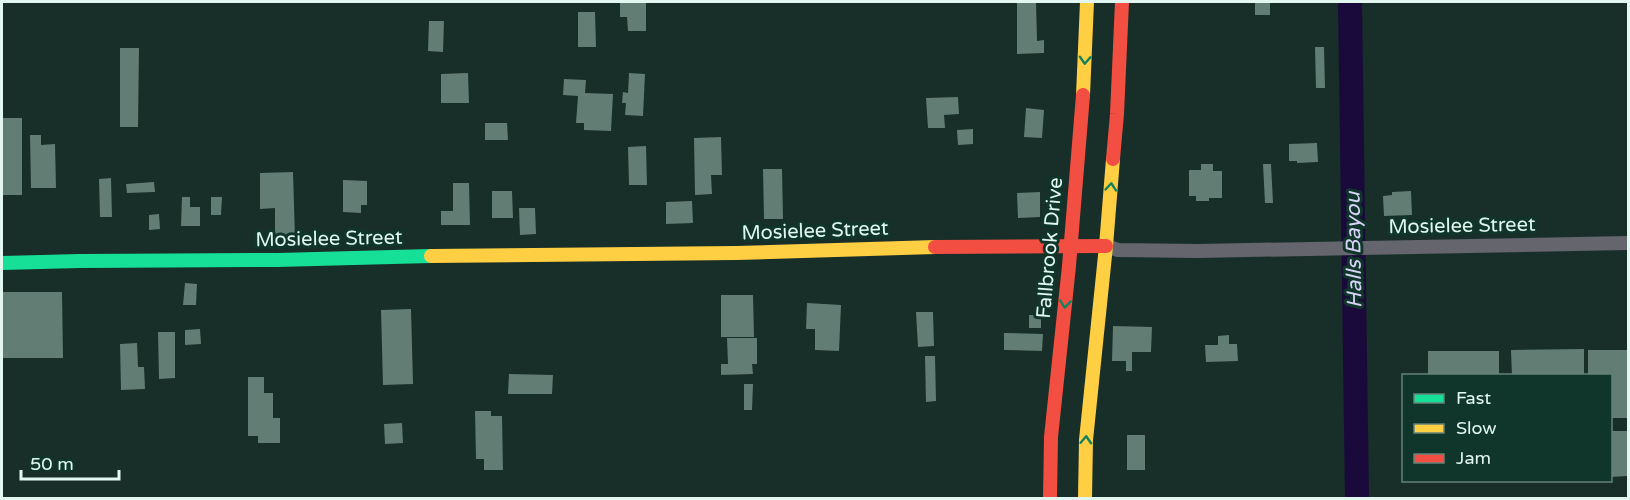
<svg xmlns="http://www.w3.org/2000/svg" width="1630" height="500" viewBox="0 0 1630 500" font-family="'Varela Round',sans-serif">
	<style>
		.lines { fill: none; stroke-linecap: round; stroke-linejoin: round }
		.river { stroke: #1a0a3c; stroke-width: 24 }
		.building { fill: #627d74 }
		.street { stroke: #64656d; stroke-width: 14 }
		.fast { stroke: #16e098; stroke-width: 14 }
		.slow { stroke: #ffcf43; stroke-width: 14 }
		.jam { stroke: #f24e42; stroke-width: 14 }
		.oneway { stroke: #13825c }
		.labels { text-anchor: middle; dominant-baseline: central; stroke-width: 6; stroke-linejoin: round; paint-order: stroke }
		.street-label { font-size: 20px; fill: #e2f7ef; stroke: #10362b }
		.water-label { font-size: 21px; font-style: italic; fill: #d8d2f7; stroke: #10362b }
	</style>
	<rect width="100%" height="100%" fill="#182e28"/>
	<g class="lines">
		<path class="river" d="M1350 2 1357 498"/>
	</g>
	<g class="building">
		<path d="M620 2H646V31H628L627 17H620Z"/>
		<path d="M1017 2H1036L1037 41 1044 40V53L1017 54Z"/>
		<rect x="1255" y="2" width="15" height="13"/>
		<path d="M578 12H595L596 47H578Z"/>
		<path d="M429 21H444L443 52 428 51Z"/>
		<path d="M1315 47H1324L1325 88H1316Z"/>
		<path d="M120 48H139L138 127H120Z"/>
		<path d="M468 73 469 103H441V74Z"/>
		<path d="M629 73 645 74 643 116 625 115 626 103H622L623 92 628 93Z"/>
		<path d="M564 79 586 80 585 93 613 94 611 131 584 130V123H576L578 96 563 95Z"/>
		<path d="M958 97 959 114 944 115 945 128H928L926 98Z"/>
		<path d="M1026 108 1044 110 1042 138 1024 137Z"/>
		<rect x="2" y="118" width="20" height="77"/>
		<path d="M485 123H507L508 140H485Z"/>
		<path d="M973 129V144L958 145 957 130Z"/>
		<path d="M30 135H41V145L55 144 56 188H31Z"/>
		<path d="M721 137 722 175H711L712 194 695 195 694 138Z"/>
		<path d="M1317 143 1318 162 1297 163V161H1289V144Z"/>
		<path d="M646 146 647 185H629L628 147Z"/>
		<path d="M1201 164H1213V171H1222V198H1209V201H1196V196H1189V170H1201Z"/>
		<path d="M1263 164H1271L1273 203H1265Z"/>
		<path d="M763 169H782L783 219H764Z"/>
		<path d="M293 172 295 238H275V208L260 209V173Z"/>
		<path d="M111 178 112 217H100L99 179Z"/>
		<path d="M343 180 367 181V205H361V213L343 212Z"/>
		<path d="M154 182 155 192 127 193 126 184Z"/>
		<path d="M453 183H469L470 225H441V211H453Z"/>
		<path d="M492 191H512L513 218H492Z"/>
		<path d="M1411 191 1412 215 1384 216 1383 196 1392 195V192Z"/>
		<path d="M1040 192V217L1018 218 1017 193Z"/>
		<path d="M182 197H190V207H200V226H181Z"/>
		<path d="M211 197H222L221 215H211Z"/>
		<path d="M692 201 693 223 666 224V202Z"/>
		<path d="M519 208H535L536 234 520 235Z"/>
		<path d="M159 214 160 229 149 230V215Z"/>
		<path d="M185 283 197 284 196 305H183Z"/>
		<path d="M2 292H62L63 358H2Z"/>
		<path d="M721 295H753L754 337H721Z"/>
		<path d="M807 303 841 305 839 351 815 350V329H806Z"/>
		<path d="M411 309 413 384 383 385 381 310Z"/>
		<path d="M916 312H933L934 346 918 347Z"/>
		<rect x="1029" y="315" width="12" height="13"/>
		<path d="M1113 326 1152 327 1151 352H1132V371H1126V361H1112Z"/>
		<path d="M200 329 201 344 185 345V330Z"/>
		<path d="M158 332H175V378L159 379Z"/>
		<path d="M1004 333 1043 334 1042 351 1004 350Z"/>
		<path d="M1229 335V344H1237L1238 361 1206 362 1205 345H1218V336Z"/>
		<path d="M727 338H757V364H752L753 374 721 375V364H728Z"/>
		<path d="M137 343 138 367H144L145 389 121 390 120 344Z"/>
		<path d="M1584 349V376H1512L1511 350Z"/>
		<path d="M1588 350H1628V418H1610V376H1588Z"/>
		<rect x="1428" y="351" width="71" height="25"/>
		<path d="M925 356H935L936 401 926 402Z"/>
		<path d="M509 374 553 375 552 394H508Z"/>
		<path d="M248 377H264V393H273V418H280V443H258V436H248Z"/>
		<path d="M744 384H753L752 410H744Z"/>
		<path d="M475 411H491V416H502L503 470H484V459H476Z"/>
		<path d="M402 423 403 443 385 444 384 424Z"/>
		<path d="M1610 431H1628V476L1610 477Z"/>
		<rect x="1127" y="435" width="18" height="35"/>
	</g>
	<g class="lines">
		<path class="street" d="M1106 246 1118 250 1198 251 1628 243"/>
		<path class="fast" d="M2 263 80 261 277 260 431 256"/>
		<g class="slow">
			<path d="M1083 95 1087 2"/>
			<path d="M431 256 736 253 935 247"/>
			<path d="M1085 498 1086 440 1106 246 1113 159"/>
		</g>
		<g class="jam">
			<path d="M1113 159 1117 114 1122 2"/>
			<path d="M935 247 1106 246"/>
			<path d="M1050 498 1051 437 1069 266 1083 95"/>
		</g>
	</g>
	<defs><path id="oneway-chevron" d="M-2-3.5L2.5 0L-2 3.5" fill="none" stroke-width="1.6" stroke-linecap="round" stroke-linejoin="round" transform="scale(1.5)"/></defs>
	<g class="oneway">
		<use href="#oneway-chevron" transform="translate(1085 60) rotate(93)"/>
		<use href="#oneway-chevron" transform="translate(1111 187) rotate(-85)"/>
		<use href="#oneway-chevron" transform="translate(1065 304) rotate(96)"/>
		<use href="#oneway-chevron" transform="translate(1086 440) rotate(-87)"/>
	</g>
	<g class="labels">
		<g class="street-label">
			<text transform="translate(1462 226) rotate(-1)">Mosielee Street</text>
			<text transform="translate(815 231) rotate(-2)">Mosielee Street</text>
			<text transform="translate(329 239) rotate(-1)">Mosielee Street</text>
			<text transform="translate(1050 248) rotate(-85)">Fallbrook Drive</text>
		</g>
		<g class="water-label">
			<text transform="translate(1354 250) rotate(-91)">Halls Bayou</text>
		</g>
	</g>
	<rect width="1630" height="500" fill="none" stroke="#e2f7ef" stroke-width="6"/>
	<rect x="1402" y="374" width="210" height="108" fill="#10362b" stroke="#648379" stroke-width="1.5"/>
	<rect x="1414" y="394" width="30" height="9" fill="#16e098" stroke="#648379" stroke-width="1.5"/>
	<text x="1456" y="404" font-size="18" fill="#e2f7ef">Fast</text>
	<rect x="1414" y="424" width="30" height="9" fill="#ffcf43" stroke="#648379" stroke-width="1.5"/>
	<text x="1456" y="434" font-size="18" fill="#e2f7ef">Slow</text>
	<rect x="1414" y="454" width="30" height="9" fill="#f24e42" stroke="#648379" stroke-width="1.5"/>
	<text x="1456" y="464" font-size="18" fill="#e2f7ef">Jam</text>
	<path d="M21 470v9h98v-9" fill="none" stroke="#e2f7ef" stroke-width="3"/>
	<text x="30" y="470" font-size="18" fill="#e2f7ef" stroke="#10362b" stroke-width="4.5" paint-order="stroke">50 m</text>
</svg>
